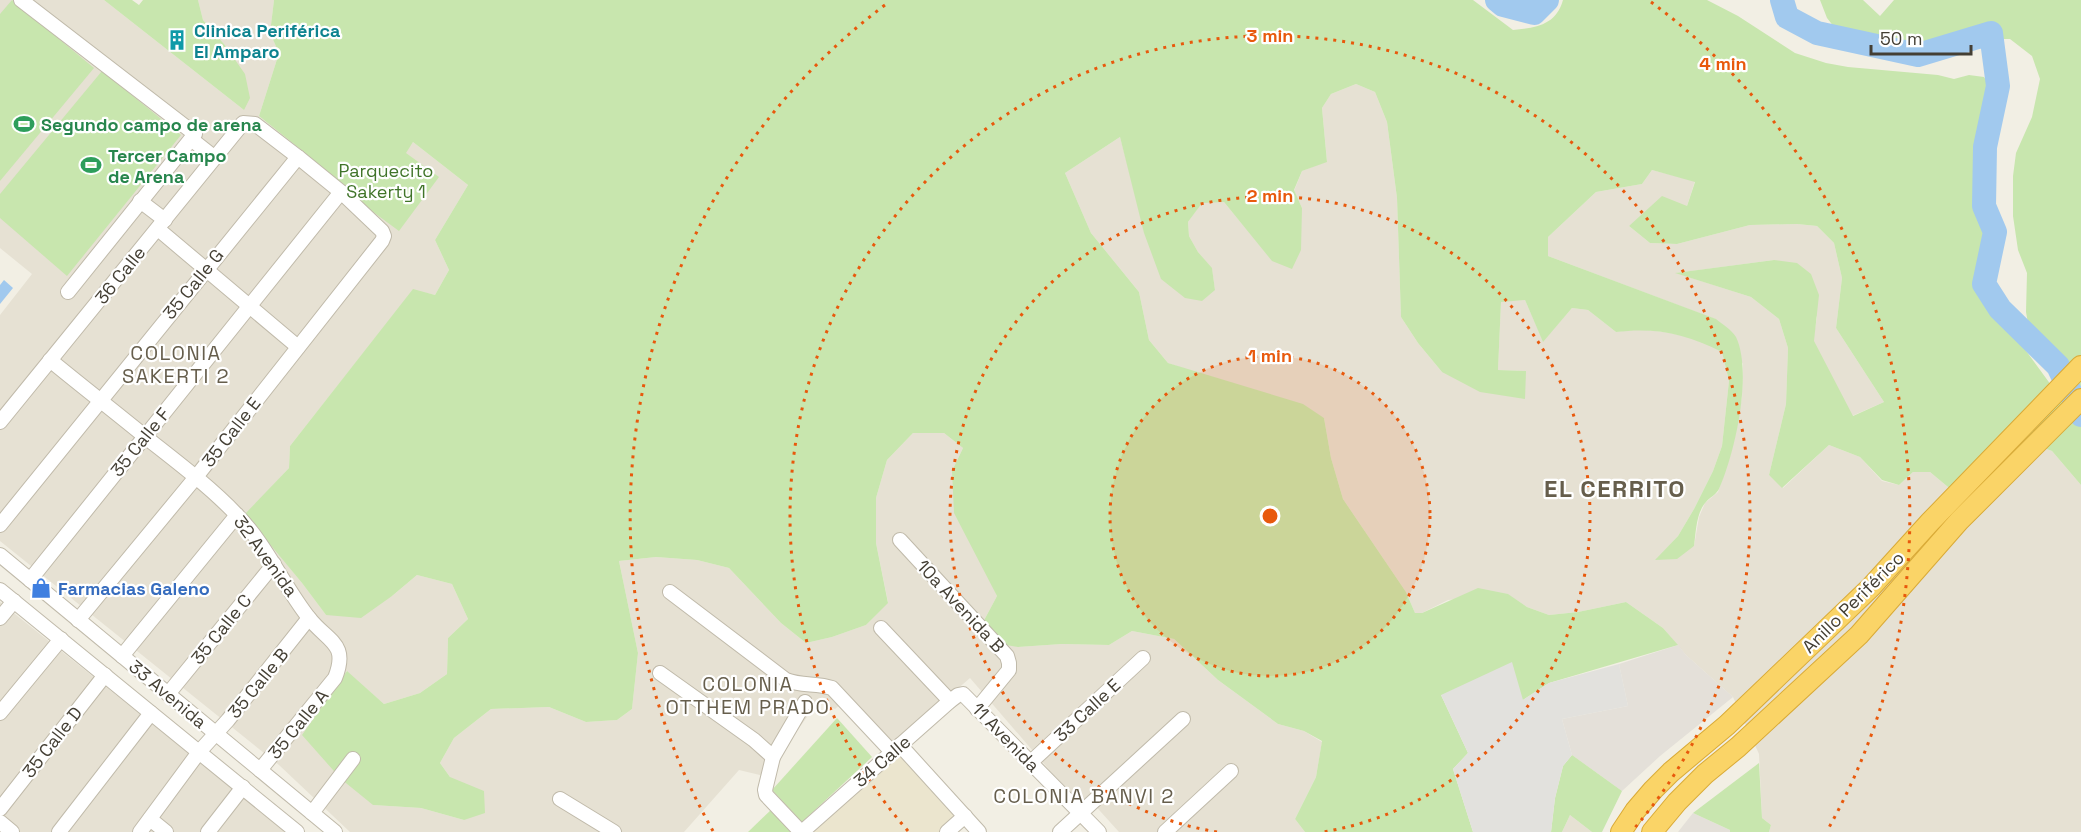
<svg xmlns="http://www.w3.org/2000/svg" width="2081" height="832" viewBox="0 0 2081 832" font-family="'Space Grotesk',sans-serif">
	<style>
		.residential { fill: #e6e1d3 }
		.industrial { fill: #e4e0d9 }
		.education { fill: #ebe5ce }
		.green { fill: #c8e6ae }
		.parking { fill: #e2e1dd }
		.water { fill: #a1c9ee }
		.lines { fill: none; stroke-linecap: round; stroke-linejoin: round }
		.river { stroke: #a1c9ee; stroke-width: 24 }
		.minor-casing { stroke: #c0baaa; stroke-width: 16 }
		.highway-casing { stroke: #d9aa37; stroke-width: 22 }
		.minor { stroke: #fff; stroke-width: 14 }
		.highway { stroke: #fad467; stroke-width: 20 }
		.ring { fill: none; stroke: #e8590c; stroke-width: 3; stroke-dasharray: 3 6 }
		.labels { text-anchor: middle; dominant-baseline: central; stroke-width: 4.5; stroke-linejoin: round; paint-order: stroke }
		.culture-label { font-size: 18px; font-weight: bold; fill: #0d838f; stroke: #fff; text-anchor: start }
		.leisure-label { font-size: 18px; font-weight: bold; fill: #27864d; stroke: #fff; text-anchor: start }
		.park-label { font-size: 18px; fill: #407429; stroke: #fff }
		.street-label { font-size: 18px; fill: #443f34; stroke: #fff }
		.shop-label { font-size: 18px; font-weight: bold; fill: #366cbe; stroke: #fff; text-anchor: start }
		.neighbourhood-label { font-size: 20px; letter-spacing: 1.5px; fill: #665e4c; stroke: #fff }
		.district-label { font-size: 24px; font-weight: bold; letter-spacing: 1.5px; fill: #665e4c; stroke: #fff }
		.centre { fill: #e8590c; stroke: #fff; stroke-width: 3 }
		.ring-label { font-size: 18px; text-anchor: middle; font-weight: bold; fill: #e8590c; stroke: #fff; stroke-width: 4.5; stroke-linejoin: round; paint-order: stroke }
	</style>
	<rect width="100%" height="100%" fill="#f2efe4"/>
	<g class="residential">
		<path d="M0 0H104L244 110 224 44 203 20 198 0H274L270 33 279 53 259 116 305 153 318 168 349 189 365 206 413 142 468 185 435 240 449 270 435 295 413 290 290 446 289 468 246 514 302 583 326 615 392 596 417 575 452 584 468 619 448 638 447 674 420 693 384 704 346 671 373 805 421 808 464 820 450 777 440 763 454 738 491 709 549 707 586 722 617 720 632 709 638 653 619 561 656 557 697 560 729 568 781 623 806 643 832 637 866 625 888 602 876 543V498L887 460 913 433H944L963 448 952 471 983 565 997 596 981 626 1018 647 1062 644 1109 645 1132 631 1174 639 1218 680 1278 724 1304 731 1322 742 1316 777 1295 819 1305 832H1119L1091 801 1083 809 970 678 894 744 849 697 835 709 818 702 764 776 739 770 684 832H350L279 765 0 541V315L32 274 0 248Z"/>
		<path d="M1356 84 1375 92 1387 122 1397 198 1401 317 1418 343 1442 372 1525 371 1498 370 1501 301 1525 300 1543 341 1572 308 1588 310 1616 332 1639 329 1671 333 1703 341 1722 352 1729 381 1722 446 1713 471 1694 509 1678 536 1656 560 1694 546 1699 517 1705 503 1718 492 1730 456 1742 398 1743 364 1715 319 1548 256V237L1596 192 1642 184 1652 170 1695 181 1687 206 1629 226 1650 243 1677 244 1750 225 1797 224 1817 226 1834 243 1842 278 1836 328 1884 402 1852 416 1813 341 1817 317 1774 260 1676 273 1751 297 1779 319 1788 348 1786 404 1769 475 1783 488 1829 445 1860 457 1882 481 1899 485 1913 472H1930L1948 487 2033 444 2052 451 2081 485V832H1769L1771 825 1762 818 1759 754 1733 697 1686 655 1663 628 1626 602 1578 612 1549 615 1527 607 1507 594 1448 600 1422 613H1415L1406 592 1343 499 1331 458 1324 418 1168 363 1149 340 1139 292 1091 233 1065 173 1120 137 1130 174 1215 290 1212 269 1198 252 1189 236 1188 222 1202 202H1224L1272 260 1302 208 1294 191 1302 171 1327 161 1322 108 1331 94Z"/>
		<path d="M0 602 287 832H0Z"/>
		<path d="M1570 815 1592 832H1562Z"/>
	</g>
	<g class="industrial">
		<path d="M1678 645 1686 655 1733 697 1660 756 1622 791 1572 755 1562 719 1628 706 1619 664Z"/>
		<path d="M1693 813 1730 830V832H1678Z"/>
	</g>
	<path class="education" d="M900 753 957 816 939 832H813Z"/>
	<g class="green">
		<path d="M12 0 94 68 0 181V14Z"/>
		<path d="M104 0H132L139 5 143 0H198L203 20 224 44 245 74 250 98 244 110Z"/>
		<path d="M274 0H1473L1513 30C1536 28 1556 25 1563 0H1707L1738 16 1795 53 1826 63 1848 67 1938 75 1954 79 1969 75 1984 77 1996 97 2000 118 1982 205 1988 291 1997 311 2081 426V485L2052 451 2033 444 2018 450 1967 489 1948 487 1930 472H1913L1899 485 1882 480 1860 457 1829 445 1782 488 1769 475 1786 404 1788 348 1779 319 1751 297 1675 273 1774 260 1797 263 1811 274 1819 295 1814 341 1853 416 1884 402 1836 328 1842 278 1834 243 1817 226 1797 224 1750 225 1677 244 1650 243 1629 226 1662 196 1687 206 1695 182 1652 170 1642 184 1596 192 1548 237V256L1716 319C1722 324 1732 330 1736 337 1753 373 1735 453 1719 489 1716 495 1710 497 1706 502 1696 513 1696 532 1694 546L1677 559 1655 560 1678 536 1694 509 1713 471 1722 446 1729 381 1722 352C1687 334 1655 327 1616 332L1588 310 1572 308 1543 342 1525 300 1501 302 1498 370 1526 371 1525 399 1480 392 1442 372 1418 343 1401 317 1397 198 1387 122 1375 92 1356 84 1331 94 1322 108 1327 162 1302 171 1294 190 1302 208 1301 250 1292 269 1272 261 1224 202 1202 203 1188 222 1189 236 1198 252 1212 268 1215 290 1202 301 1185 298 1161 279 1144 233 1120 137 1065 173 1091 233 1139 292 1149 340 1168 363 1303 404 1324 418 1331 458 1343 499 1406 592 1415 613H1422L1478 588 1508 594 1527 607 1549 615 1578 612 1626 602 1663 628 1678 645 1549 683 1523 700 1441 695 1468 753 1453 769 1473 832H1305L1295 819 1316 777 1322 741 1304 731 1278 724 1218 680 1174 639 1132 631 1109 645 1062 644 1018 647 988 642 981 626 997 596 954 513 952 471 963 448 944 433H913L887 460 876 498V543L888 603 866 625 832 637 806 643 781 623 729 568 697 560 656 557 619 561 638 653 632 709 617 720 586 722 549 707 491 709 454 738 440 763 450 777 484 791 485 813 464 820 421 808 373 805 341 779 302 735 347 671 384 704 420 693 447 674 448 638 468 619 452 584 417 575 392 596 361 618 326 615 302 583 245 514 289 468 290 446 413 289 435 295 449 270 435 240 468 185 413 142 406 153 439 177 399 231 365 206 349 189 318 168 305 153 259 116 279 53 270 33Z"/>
		<path d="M1820 0H1863L1880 16 1894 0H2081V393L2029 329 2026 312 2027 273 2018 250 2013 216V176L2016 153 2032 117 2040 79 2032 56 2010 39H1972L1937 49 1895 43 1869 45 1842 37 1827 18Z"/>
		<path d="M102 71 181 135 67 276 0 218V194Z"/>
		<path d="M837 718 872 757 802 822 772 790Z"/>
		<path d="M1572 755 1622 791 1602 832H1592L1570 815 1562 832H1551L1555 798 1563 766Z"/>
		<path d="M1759 763 1762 818 1771 825 1769 832H1730V830L1693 813Z"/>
		<path d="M774 807 794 832H748Z"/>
	</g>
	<path class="parking" d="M1512 662 1523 700 1549 683 1619 664 1628 706 1562 719 1572 755 1563 766 1555 798 1551 832H1473L1453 769 1468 753 1441 695Z"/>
	<path class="water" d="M4 280 13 288 0 304V285Z"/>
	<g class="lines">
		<g class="river">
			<path d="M1497 0 1503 5 1534 13 1547 0"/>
			<path d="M1782 0 1787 17 1817 33 1918 55 1991 33 1998 86 1985 147 1984 206 1995 232 1984 284 2000 309 2058 366 2081 415"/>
		</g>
		<g class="minor-casing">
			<g id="minor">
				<path d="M21 0 195 134 68 292"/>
				<path d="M191 139 215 158"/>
				<path d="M140 201 165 220"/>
				<path d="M158 229 298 347"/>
				<path d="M50 360C84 388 119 415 153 443 181 465 211 488 236 514 266 544 283 585 309 618 328 642 349 643 335 678L260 770"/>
				<path d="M0 422 243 123 255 124 298 157 341 192 382 231 384 236 382 241 196 477 78 620"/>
				<path d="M0 525 298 157"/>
				<path d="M900 540 1007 656 1009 663V670L977 709"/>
				<path d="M0 555 335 832"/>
				<path d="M30 580 341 192"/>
				<path d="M0 590 297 832"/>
				<path d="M670 592 786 680C801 686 817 683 832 688L892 752"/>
				<path d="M0 618 14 601"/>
				<path d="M881 628 950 701"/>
				<path d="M122 656 237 515"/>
				<path d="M660 673 754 740 773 757"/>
				<path d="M168 694 274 564"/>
				<path d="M0 713 61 639"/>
				<path d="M900 745 979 832"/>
				<path d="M1031 762 1143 658"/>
				<path d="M560 799 614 832"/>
				<path d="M0 809 105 675"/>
				<path d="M312 813 353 759"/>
				<path d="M150 819 166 832"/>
				<path d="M0 822 12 832"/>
				<path d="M59 832 151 713"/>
				<path d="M140 832 199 752 228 720 309 618"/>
				<path d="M208 832 243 787"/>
				<path d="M801 832 766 795 765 790 773 757 805 702"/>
				<path d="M802 832 950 701 958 695 963 694 1099 832"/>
				<path d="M947 832 965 816"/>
				<path d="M1060 832 1183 719"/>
				<path d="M1165 832 1231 771"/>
			</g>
		</g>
		<g class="highway-casing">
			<g id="highway">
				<path d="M1621 832 1635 811 1653 790 1671 772 1727 725 1871 587 1930 522 2081 366"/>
				<path d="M1652 832 1677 802 1705 774 1738 747 1859 635 1959 521 2081 399"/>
			</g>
		</g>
		<use href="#minor" class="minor"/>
		<use href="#highway" class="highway"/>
	</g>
	<circle cx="1270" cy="516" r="160" fill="#e8590c" fill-opacity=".12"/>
	<g class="ring">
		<circle cx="1270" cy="516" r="160"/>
		<path d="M1217 832A320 320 0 1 1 1323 832"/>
		<path d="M908 831A480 480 0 1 1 1632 831"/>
		<path d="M713 831A640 640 0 0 1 889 2M1651 2A640 640 0 0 1 1827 831"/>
	</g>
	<defs>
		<g id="building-bare" transform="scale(1.62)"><path d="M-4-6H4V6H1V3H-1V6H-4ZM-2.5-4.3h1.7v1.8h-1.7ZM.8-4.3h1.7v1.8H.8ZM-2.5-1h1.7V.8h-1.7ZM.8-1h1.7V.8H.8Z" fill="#0f9aa8" stroke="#fff" stroke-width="2.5" paint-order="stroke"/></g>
		<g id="stadium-bare" transform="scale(1.62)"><path d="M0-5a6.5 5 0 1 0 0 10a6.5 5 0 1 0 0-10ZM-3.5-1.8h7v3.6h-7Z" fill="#2e9e5b" stroke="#fff" stroke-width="2.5" paint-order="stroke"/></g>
		<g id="shop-bare" transform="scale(1.62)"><path d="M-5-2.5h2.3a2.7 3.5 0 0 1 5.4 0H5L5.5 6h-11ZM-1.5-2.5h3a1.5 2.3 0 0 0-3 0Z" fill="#3f7fe0" stroke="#fff" stroke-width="2.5" paint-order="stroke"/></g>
	</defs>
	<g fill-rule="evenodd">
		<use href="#building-bare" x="177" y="40"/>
		<use href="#stadium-bare" x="24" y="124"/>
		<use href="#stadium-bare" x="91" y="165"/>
		<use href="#shop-bare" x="41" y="588"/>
	</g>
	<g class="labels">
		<g class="culture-label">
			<text x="194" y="30">Clinica Periférica<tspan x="194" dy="21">El Amparo</tspan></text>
		</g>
		<g class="leisure-label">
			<text x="41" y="124">Segundo campo de arena</text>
			<text x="108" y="155">Tercer Campo<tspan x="108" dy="21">de Arena</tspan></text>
		</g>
		<g class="park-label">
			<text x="386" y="170">Parquecito<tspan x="386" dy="21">Sakerty 1</tspan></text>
		</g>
		<g class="street-label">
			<text transform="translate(120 275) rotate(-51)">36 Calle</text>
			<text transform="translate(193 284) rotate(-51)">35 Calle G</text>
			<text transform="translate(231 432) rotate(-52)">35 Calle E</text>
			<text transform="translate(140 442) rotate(-51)">35 Calle F</text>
			<text transform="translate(266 556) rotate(54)">32 Avenida</text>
			<text transform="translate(1853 602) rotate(-45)">Anillo Periférico</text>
			<text transform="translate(961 606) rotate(47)">10a Avenida B</text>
			<text transform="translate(221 629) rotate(-51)">35 Calle C</text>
			<text transform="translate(258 683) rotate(-51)">35 Calle B</text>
			<text transform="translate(168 694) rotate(40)">33 Avenida</text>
			<text transform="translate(1087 710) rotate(-43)">33 Calle E</text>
			<text transform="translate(298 724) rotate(-51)">35 Calle A</text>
			<text transform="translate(1006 737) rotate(46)">11 Avenida</text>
			<text transform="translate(52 742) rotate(-52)">35 Calle D</text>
			<text transform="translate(882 761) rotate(-41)">34 Calle</text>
		</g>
		<g class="shop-label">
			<text x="58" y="588">Farmacias Galeno</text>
		</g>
		<g class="neighbourhood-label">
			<text x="176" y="353">COLONIA<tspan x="176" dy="23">SAKERTI 2</tspan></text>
			<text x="748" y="684">COLONIA<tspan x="748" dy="23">OTTHEM PRADO</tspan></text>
			<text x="1084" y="796">COLONIA BANVI 2</text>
		</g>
		<g class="district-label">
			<text x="1615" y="488">EL CERRITO</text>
		</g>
	</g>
	<circle cx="1270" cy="516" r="9" class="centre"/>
	<g class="ring-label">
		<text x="1270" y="42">3 min</text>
		<text x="1723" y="70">4 min</text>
		<text x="1270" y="202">2 min</text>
		<text x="1270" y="362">1 min</text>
	</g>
	<path d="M1871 45v9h100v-9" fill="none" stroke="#443f34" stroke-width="3"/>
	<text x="1880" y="45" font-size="18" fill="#443f34" stroke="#ffffff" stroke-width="4.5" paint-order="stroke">50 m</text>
</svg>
